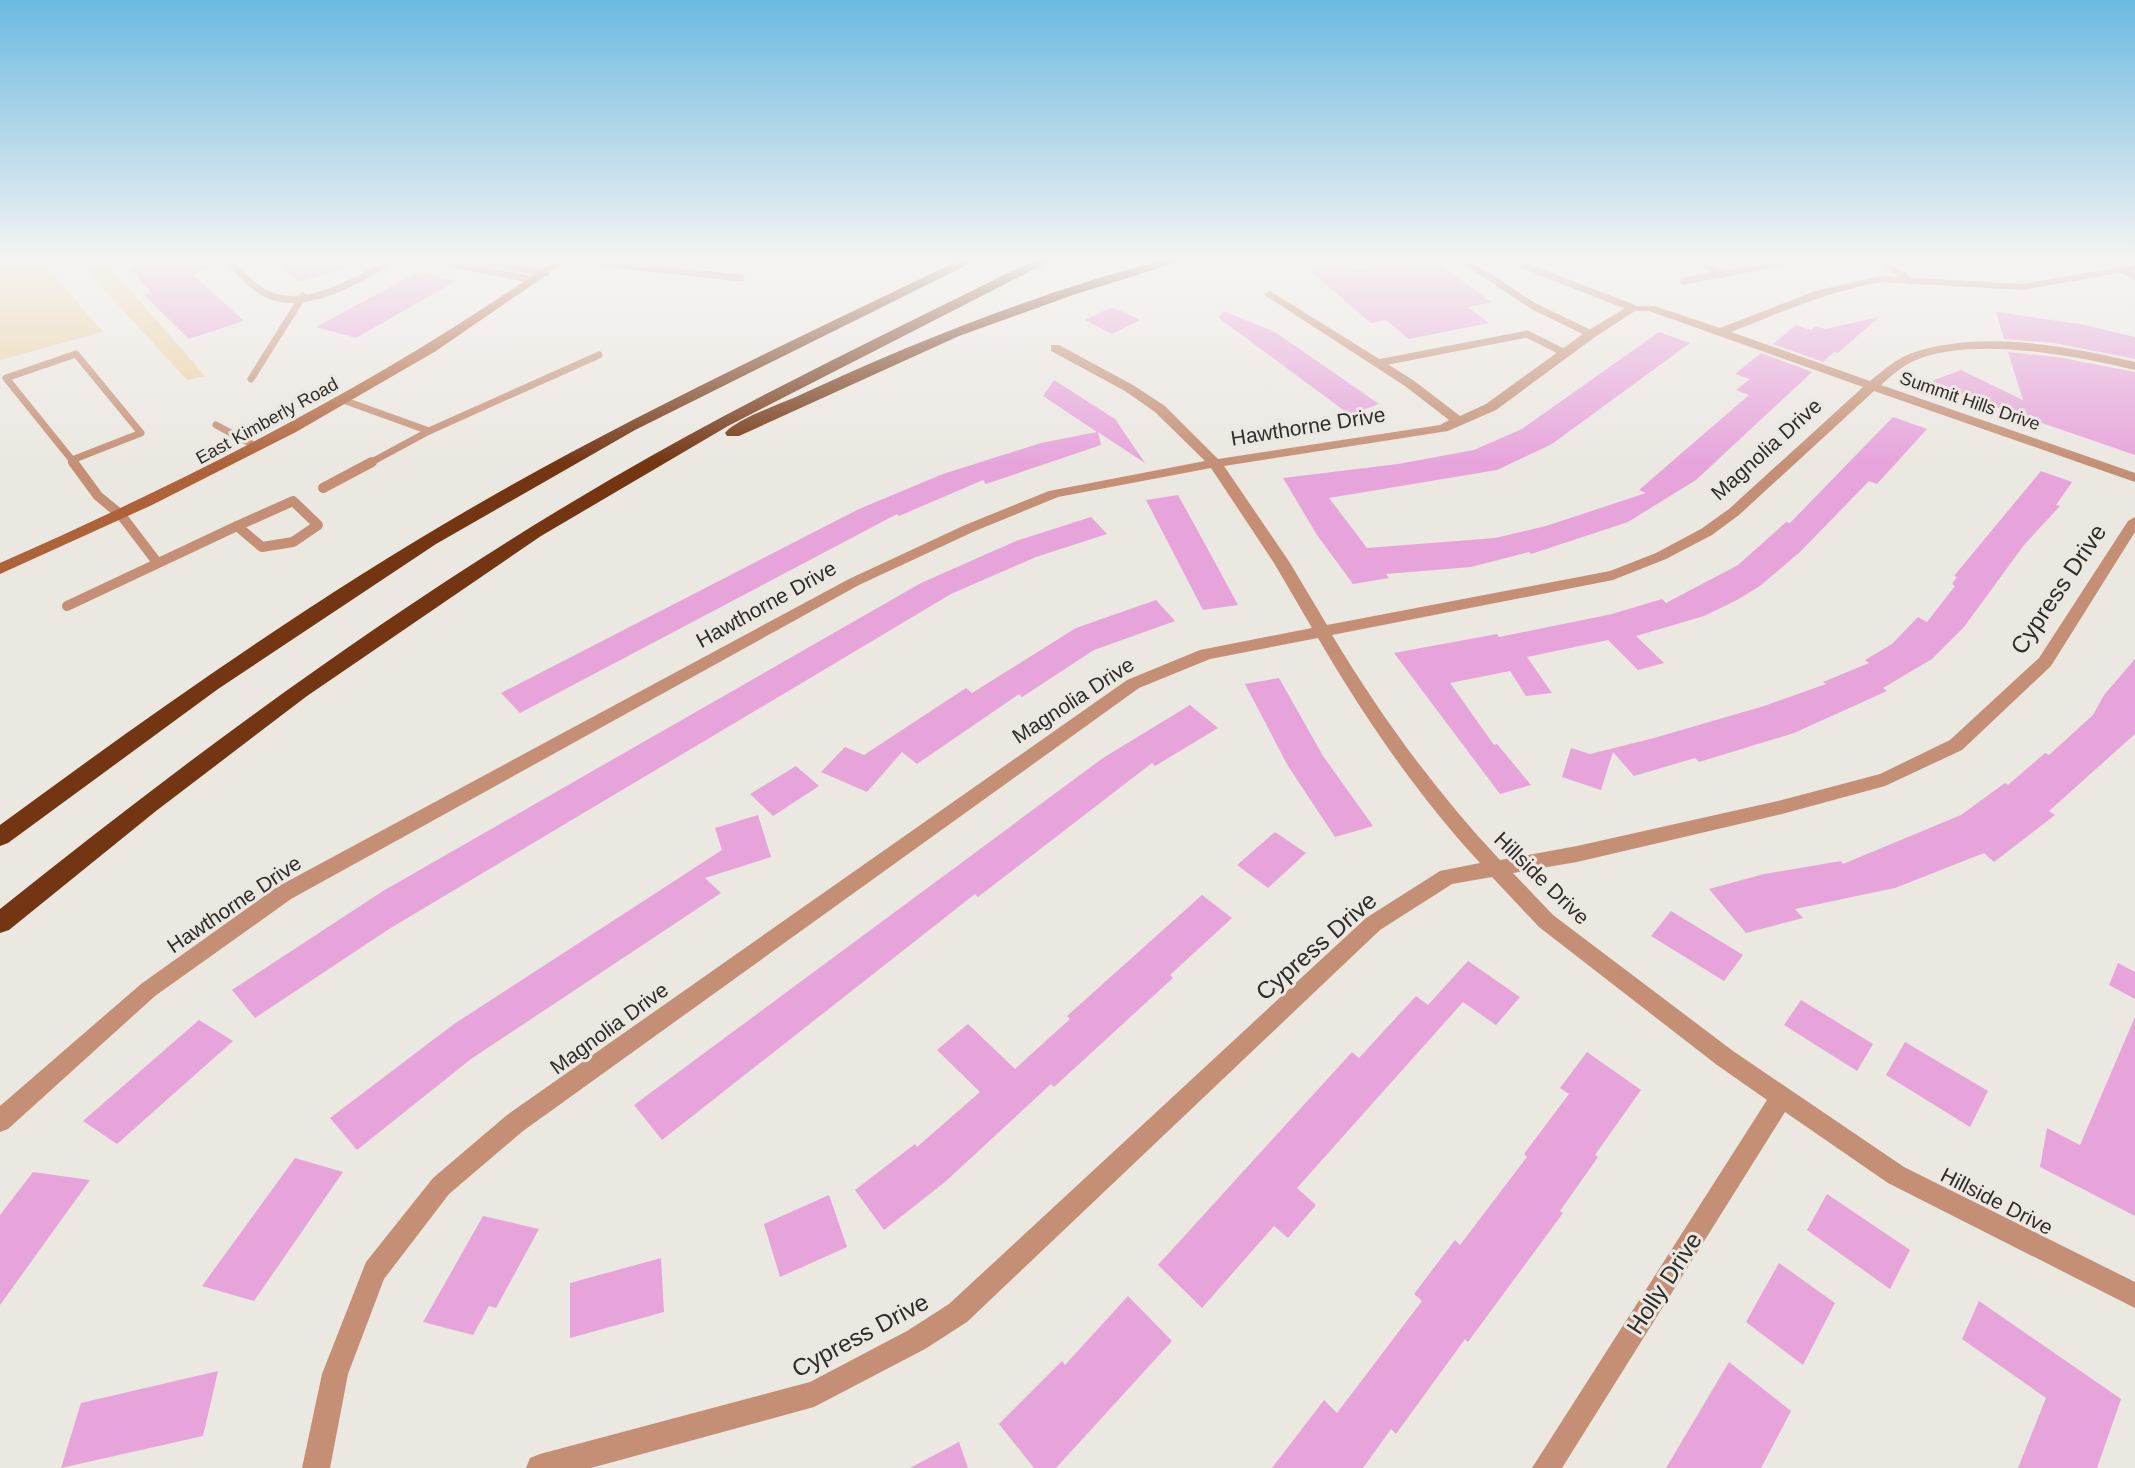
<svg xmlns="http://www.w3.org/2000/svg" width="2135" height="1468" viewBox="0 0 2135 1468" font-family="Arial,sans-serif">
	<style>
		.green { fill: #ebd0a2 }
		.building { fill: #e7a4db }
		.lines { fill: none; stroke-linecap: round; stroke-linejoin: round }
		.service-far1 { stroke: #c48f75; stroke-width: 7 }
		.service { stroke: #c48f75; stroke-width: 10 }
		.minor { fill: #c48f75; fill-rule: evenodd }
		.secondary { fill: #ae623a; fill-rule: evenodd }
		.motorway { fill: #733512; fill-rule: evenodd }
		.labels { text-anchor: middle; dominant-baseline: central; stroke-width: 6; stroke-linejoin: round; paint-order: stroke }
		.far-street-label { font-size: 18px; fill: #2f2d2b; stroke: #ebe7e1 }
		.street-label { font-size: 21px; fill: #2f2d2b; stroke: #ebe7e1 }
		.near-street-label { font-size: 24px; fill: #2f2d2b; stroke: #ebe7e1 }
	</style>
	<rect width="100%" height="100%" fill="#ebe7e1"/>
	<g class="green">
		<path d="M0 258H39L103 332 0 360Z"/>
		<path d="M75 258H102L205 376 187 380Z"/>
	</g>
	<g class="building">
		<path d="M128 258H220L224 264 192 274 244 321 189 339 144 295 152 293 130 269 136 267Z"/>
		<path d="M272 258H358L359 263 300 282Z"/>
		<path d="M1423 258H1431L1491 302 1468 307 1489 323 1409 339 1386 320 1371 323 1308 269 1342 263 1353 271Z"/>
		<path d="M418 272 456 281 356 338 316 327Z"/>
		<path d="M1112 307 1140 320 1112 334 1085 320Z"/>
		<path d="M1223 311 1275 332 1379 404 1350 415 1219 318Z"/>
		<path d="M1996 312 2080 324 2135 337V359L2054 343 2004 339Z"/>
		<path d="M1879 317 1838 353 1834 352 1823 362 1773 344 1796 325 1811 330 1816 326 1825 329Z"/>
		<path d="M1659 332 1690 343 1552 444 1497 470 1329 498 1367 548 1495 538 1546 526 1646 493 1639 490 1749 395 1736 390 1750 379 1735 374 1761 353 1812 372 1696 480 1628 522 1531 554 1529 552 1471 567 1386 574 1389 578 1353 584 1317 535 1283 478 1398 464 1474 450 1522 429Z"/>
		<path d="M2008 352 2057 357 2135 372V455L2028 418 2026 412 2024 417 1961 395 1932 381 1961 370 2023 400Z"/>
		<path d="M1054 380 1115 419 1145 463 1098 432 1101 445 986 484 983 480 899 516 897 514 520 713 501 693 859 509 943 474 1041 443 1097 432 1043 396Z"/>
		<path d="M1893 417 1927 429 1877 484 1869 481 1800 552 1760 586 1737 600 1704 616 1636 636 1664 663 1638 670 1608 640 1527 657 1552 693 1526 696 1510 671 1450 683 1494 745 1497 744 1531 785 1500 794 1394 653 1497 634 1499 637 1612 614 1662 599 1666 603 1738 565 1786 522 1790 523Z"/>
		<path d="M2041 471 2072 482 2056 505 2060 506 2024 545 1964 627 1932 659 1883 688 1887 691 1794 733 1699 762 1695 758 1634 776 1613 752 1601 790 1562 777 1571 748 1590 754 1654 738 1764 706 1826 684 1823 682 1869 663 1865 660 1892 644 1918 617 1927 622 1955 586 1952 584 1957 577 1954 576Z"/>
		<path d="M1178 495 1211 555 1238 605 1203 610 1146 500Z"/>
		<path d="M1091 517 1107 534 1036 557 951 594 389 929 255 1018 232 990 383 891 921 583 1016 541Z"/>
		<path d="M1156 600 1175 621 1094 650 1022 697 1019 694 917 764 902 752 867 792 821 772 845 747 864 755 966 688 972 693 1076 628Z"/>
		<path d="M2135 659V734L2049 811 2055 815 1994 862 1984 853 1895 888 1795 909 1803 918 1746 933 1709 889 1764 874 1841 861 1843 864 1961 815 2005 783 2008 785 2045 753 2049 755 2093 715 2104 695Z"/>
		<path d="M1279 678 1323 756 1373 826 1335 837 1288 766 1245 684Z"/>
		<path d="M1190 705 1218 728 1155 766 1152 763 978 897 975 894 662 1140 634 1105 1103 758Z"/>
		<path d="M796 766 819 786 773 816 750 794Z"/>
		<path d="M758 815 771 857 705 878 721 893 471 1059 357 1150 330 1118 454 1024 722 850 715 828Z"/>
		<path d="M1275 832 1306 853 1268 888 1237 865Z"/>
		<path d="M1202 895 1232 918 1170 975 1173 978 1054 1087 1051 1084 945 1182 884 1230 855 1190 915 1144 917 1147 980 1092 937 1050 968 1024 1015 1069 1070 1019 1067 1016Z"/>
		<path d="M1671 911 1743 955 1724 981 1651 936Z"/>
		<path d="M1468 961 1520 997 1496 1025 1463 1002 1297 1188 1316 1205 1288 1238 1274 1226 1202 1308 1158 1265 1352 1052 1359 1058 1416 996 1428 1005Z"/>
		<path d="M2118 963 2135 972V999L2109 985Z"/>
		<path d="M1801 1000 1873 1044 1857 1071 1784 1025Z"/>
		<path d="M2135 1017V1216L2040 1167 2047 1128 2080 1145Z"/>
		<path d="M199 1020 233 1041 117 1144 83 1121Z"/>
		<path d="M1905 1042 1988 1091 1970 1127 1886 1075Z"/>
		<path d="M1587 1052 1641 1090 1595 1155 1598 1157 1560 1211 1563 1213 1468 1342 1465 1339 1396 1434 1391 1429 1363 1468H1272L1324 1400 1337 1413 1422 1301 1414 1294 1455 1240 1460 1245 1527 1157 1524 1154 1569 1094 1560 1088Z"/>
		<path d="M295 1158 343 1172 254 1301 202 1286Z"/>
		<path d="M33 1172 90 1180 0 1305V1215Z"/>
		<path d="M1827 1194 1910 1250 1890 1289 1807 1230Z"/>
		<path d="M829 1195 847 1247 780 1277 764 1224Z"/>
		<path d="M483 1216 539 1229 496 1308 489 1306 473 1335 423 1322Z"/>
		<path d="M661 1258 664 1312 570 1338V1283Z"/>
		<path d="M1779 1263 1835 1303 1803 1365 1746 1322Z"/>
		<path d="M1128 1296 1172 1341 1056 1468H1034L999 1424 1062 1361 1065 1365Z"/>
		<path d="M1979 1301 2121 1399 2097 1468H2018L2046 1398 1962 1339Z"/>
		<path d="M1729 1362 1791 1411 1761 1468H1666Z"/>
		<path d="M218 1371 203 1436 61 1468 81 1403Z"/>
		<path d="M959 1442 968 1468H910Z"/>
	</g>
	<g class="lines">
		<g class="service-far1">
			<path d="M226 258C239 270 251 287 267 294 306 313 362 278 395 258"/>
			<path d="M420 258 535 280"/>
			<path d="M461 258 546 273"/>
			<path d="M1461 258 1533 306 1591 334"/>
			<path d="M1505 258 1633 308"/>
			<path d="M1697 258 1721 274"/>
			<path d="M1880 258 1910 281"/>
			<path d="M565 259 741 278"/>
			<path d="M2122 270 2135 276"/>
			<path d="M1684 281 1806 258"/>
			<path d="M76 354 141 433 72 460 6 378Z"/>
			<path d="M1378 363 1527 334 1565 353"/>
			<path d="M251 379 303 296"/>
			<path d="M343 400 429 431"/>
			<path d="M216 425 257 447"/>
			<path d="M72 460 75 464"/>
			<path d="M368 464 429 431 599 355"/>
		</g>
		<g class="service">
			<path d="M73 462 98 496 121 515 156 561"/>
			<path d="M323 488 372 462"/>
			<path d="M293 501 318 525 293 542 262 547 237 526Z"/>
			<path d="M67 606 237 526"/>
		</g>
		<path class="minor" d="M2135 264V270L2023 290 1881 282C1828 291 1780 313 1731 332L1870 381C1884 370 1898 357 1915 352 1983 330 2067 346 2135 362V370C2077 356 1979 337 1921 358 1906 363 1893 374 1881 385L2135 473V482L1874 391 1739 515 1712 535 1666 559 1613 580 1332 635C1380 715 1436 792 1500 860L1577 846 1782 800 1880 774 1950 740 2039 658 2128 521 2135 517V532L2051 666 1962 750 1885 786 1782 814 1577 862 1513 873 1553 915 1733 1051 1904 1167 2135 1282V1308L1888 1183 1785 1112 1562 1468H1532L1767 1100 1717 1065 1539 927 1492 877 1452 884 1380 930 967 1322 925 1349 814 1407 591 1468H526L530 1458 540 1454 810 1382 907 1331 949 1304 1366 918 1440 871 1480 863C1418 796 1364 717 1318 638L1210 659 1139 688 523 1131 449 1194 384 1279 348 1374 330 1468H302L322 1374 366 1262 433 1178 507 1115 1127 680 1200 650 1312 628 1274 563 1211 468 1058 497 975 531 859 585 291 899 155 996 8 1129 0 1132V1106L141 984 277 887 849 579 965 525 1049 491 1205 461 1155 412 1125 391 1051 351V345H1059L1133 385 1165 406 1218 459 1440 425 1449 420 1405 386 1266 296 1264 294 1270 291 1413 380 1460 416 1486 404 1587 331 1629 306H1654L1720 328 1815 291 1881 276 2023 284ZM1635 311H1649L1863 387 1729 509 1701 529 1656 553 1610 571 1327 625 1290 563 1224 466 1448 431 1496 410 1595 337Z"/>
		<path class="secondary" d="M558 258H571L436 351 296 432 152 505 0 574V563C195 477 383 381 558 258Z"/>
		<g class="motorway">
			<path d="M964 258H981L635 430 436 544 218 689 8 843 0 846V825C162 706 326 590 501 491 652 406 808 333 964 258Z"/>
			<path d="M1039 258H1056L728 426 541 536 307 696 156 811 9 930 0 933V909C195 753 395 605 611 479 750 398 895 329 1039 258Z"/>
			<path d="M1169 258H1191L1073 295 959 336 739 436H727L725 433C738 418 781 404 800 395 920 339 1041 292 1169 258Z"/>
		</g>
	</g>
	<linearGradient id="sky" x2="0" y2="1"><stop stop-color="#6cbae2"/><stop offset="0.56" stop-color="#f6f4f2"/><stop offset="1" stop-color="#f6f4f2" stop-opacity="0"/></linearGradient>
	<rect width="2135" height="464" fill="url(#sky)"/>
	<g class="labels">
		<g class="far-street-label">
			<text transform="translate(1970 401) rotate(19)">Summit Hills Drive</text>
			<text transform="translate(267 421) rotate(-29)">East Kimberly Road</text>
		</g>
		<g class="street-label">
			<text transform="translate(1308 426) rotate(-9)">Hawthorne Drive</text>
			<text transform="translate(1766 449) rotate(-42)">Magnolia Drive</text>
			<text transform="translate(766 604) rotate(-29)">Hawthorne Drive</text>
			<text transform="translate(1073 700) rotate(-33)">Magnolia Drive</text>
			<text transform="translate(1542 878) rotate(44)">Hillside Drive</text>
			<text transform="translate(234 904) rotate(-34)">Hawthorne Drive</text>
			<text transform="translate(609 1028) rotate(-36)">Magnolia Drive</text>
			<text transform="translate(1997 1201) rotate(27)">Hillside Drive</text>
		</g>
		<g class="near-street-label">
			<text transform="translate(2058 589) rotate(-56)">Cypress Drive</text>
			<text transform="translate(1316 946) rotate(-41)">Cypress Drive</text>
			<text transform="translate(1664 1283) rotate(-57)">Holly Drive</text>
			<text transform="translate(860 1335) rotate(-28)">Cypress Drive</text>
		</g>
	</g>
</svg>
